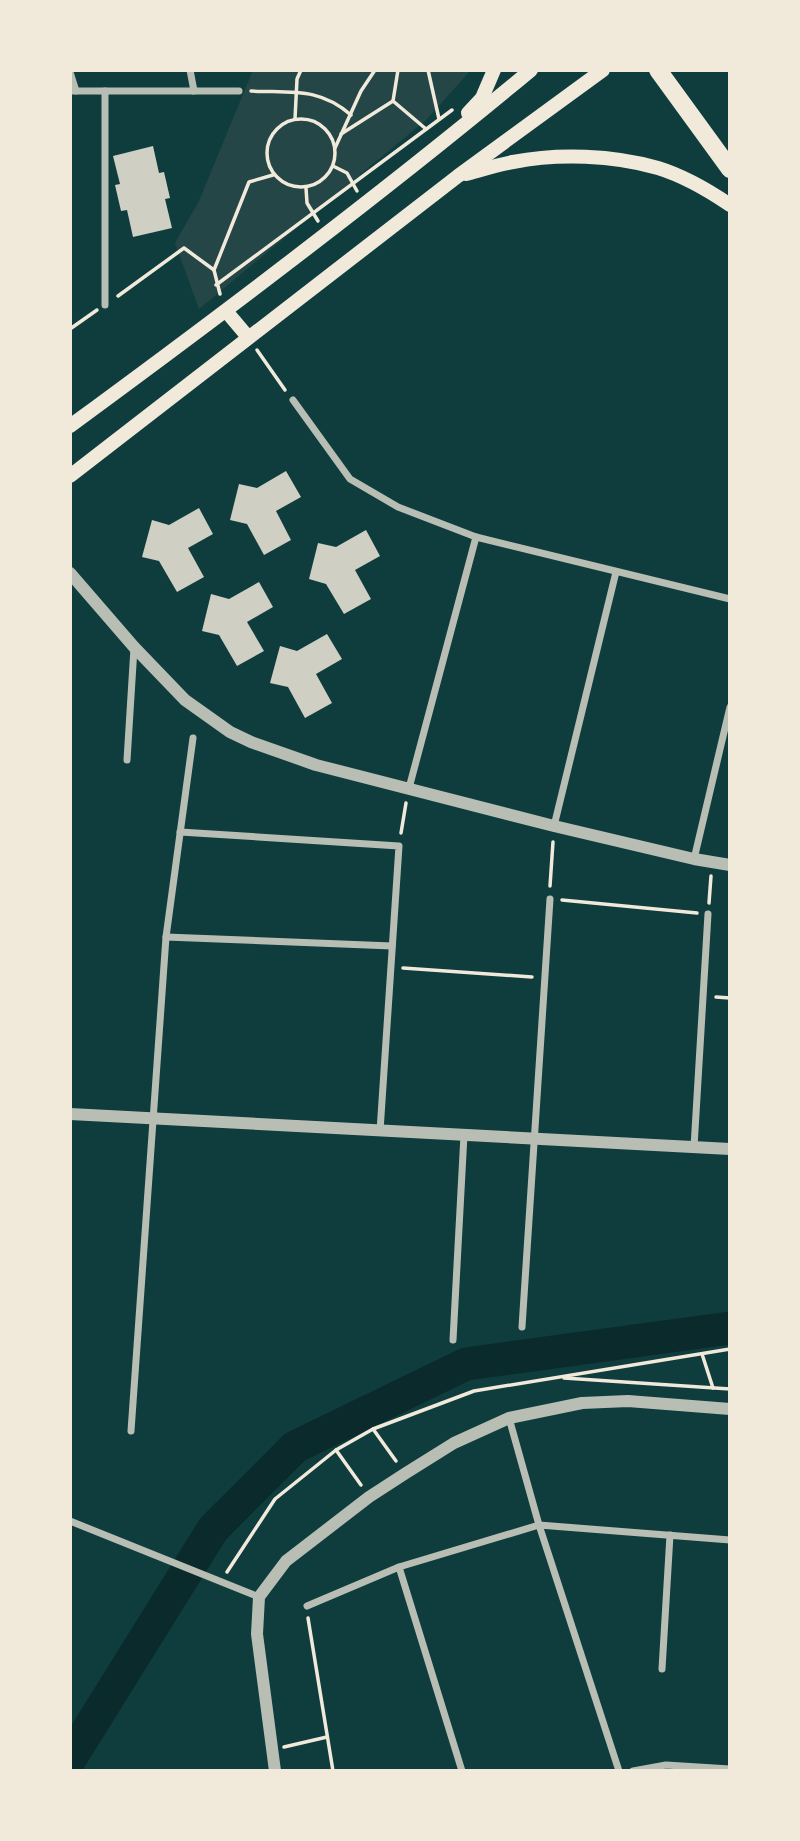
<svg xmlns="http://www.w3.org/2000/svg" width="800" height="1841" viewBox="0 0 800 1841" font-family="Barlow,sans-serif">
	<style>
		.green { fill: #244646 }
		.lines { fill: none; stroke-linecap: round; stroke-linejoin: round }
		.river { stroke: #0a2a2b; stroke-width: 33 }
		.building { fill: #cfcfc3 }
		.path { stroke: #f1e9da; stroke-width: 3.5 }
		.minor { stroke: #b8beb3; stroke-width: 7 }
		.tertiary { stroke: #b8beb3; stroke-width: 12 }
		.secondary { stroke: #f1e9da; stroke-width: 14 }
		.primary { stroke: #f1e9da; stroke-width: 18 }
	</style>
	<rect width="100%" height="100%" fill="#0f3d3e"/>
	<path class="green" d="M253 70H471L427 119 199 309 175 243 199 201Z"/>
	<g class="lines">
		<path class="river" d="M70 1759 213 1529 295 1447 466 1364 730 1328"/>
	</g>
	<g class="building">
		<path d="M153 146 159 173 164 172 170 198 165 199 172 228 133 237 127 210 121 211 115 185 120 184 113 156Z"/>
		<path d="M286 471 301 497 276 511 291 540 264 555 247 524 230 520 239 484 257 488Z"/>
		<path d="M199 508 213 534 188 548 204 577 177 592 159 561 142 557 152 520 169 525Z"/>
		<path d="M366 530 380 556 355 570 371 599 344 614 326 584 309 579 318 543 336 547Z"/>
		<path d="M259 582 273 607 247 622 264 651 237 666 219 635 202 631 211 594 229 599Z"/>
		<path d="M327 634 342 659 316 674 332 703 305 718 288 687 270 683 280 646 297 651Z"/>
	</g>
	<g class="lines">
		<g class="path">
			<path d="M428 70 439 119"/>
			<path d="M251 91C291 93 319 87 351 115"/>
			<path d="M393 101 426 129"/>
			<circle cx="301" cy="153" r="34"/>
			<path d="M295 119 297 79 301 70"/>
			<path d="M341 134 393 101 398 70"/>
			<path d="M335 148 361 91 375 70"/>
			<path d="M333 166 347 173 357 191"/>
			<path d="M306 188 307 203 318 221"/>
			<path d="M216 285 452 110"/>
			<path d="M220 294 214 270 249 182 273 175"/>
			<path d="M118 296 184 248 214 270"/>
			<path d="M70 329 97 310"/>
			<path d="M257 350 285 390"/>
			<path d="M401 833 406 803"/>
			<path d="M550 886 553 842"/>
			<path d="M562 900 697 913"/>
			<path d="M709 903 711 876"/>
			<path d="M403 968 532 977"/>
			<path d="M716 997 730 998"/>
			<path d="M702 1354 713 1388"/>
			<path d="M564 1378 730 1389"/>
			<path d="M373 1429 396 1461"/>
			<path d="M336 1450 361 1485"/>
			<path d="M227 1572 275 1499 336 1450 373 1429 474 1391 730 1349"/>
			<path d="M308 1618 333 1771"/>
			<path d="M284 1747 327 1737"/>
		</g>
		<g class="minor">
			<path d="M190 70 194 91"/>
			<path d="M70 72 76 91"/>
			<path d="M70 91H239"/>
			<path d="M105 305V91"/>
			<path d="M293 400 350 479 398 507 476 537 730 599"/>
			<path d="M127 760 134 648"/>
			<path d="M409 788 476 537"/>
			<path d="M554 826 616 572"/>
			<path d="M180 832 399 846 380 1131"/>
			<path d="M694 859 730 707"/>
			<path d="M166 937 392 946"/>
			<path d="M694 1147 708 914"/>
			<path d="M522 1327 550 899"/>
			<path d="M453 1340 464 1135"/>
			<path d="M509 1418 539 1525 619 1771"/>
			<path d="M131 1431 166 937 193 738"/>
			<path d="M70 1521 259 1597"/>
			<path d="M399 1567 462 1771"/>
			<path d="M307 1606 399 1567 539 1525 730 1540"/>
			<path d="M662 1669 670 1535"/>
			<path d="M633 1771 666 1765 730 1769"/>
		</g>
		<g class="tertiary">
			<path d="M70 573 134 647 185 700 230 732 251 742 316 765 554 826 694 859 730 865"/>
			<path d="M70 1114 730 1149"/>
			<path d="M275 1771 257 1634 259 1597 286 1561 369 1497 406 1473 454 1443 509 1418 582 1403 628 1401 730 1409"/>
		</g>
		<g class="secondary">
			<path d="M468 113 482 98 494 70"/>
			<path d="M466 174C481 170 497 165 513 162 558 153 613 155 658 168 684 176 708 190 730 205"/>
			<path d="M226 311 248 337"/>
			<path d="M70 426C227 311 382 194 531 70"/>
			<path d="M70 476 458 176 603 70"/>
		</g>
		<path class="primary" d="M658 70 730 169"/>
	</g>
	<rect width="800" height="1841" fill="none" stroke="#f1e9da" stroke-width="144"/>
</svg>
